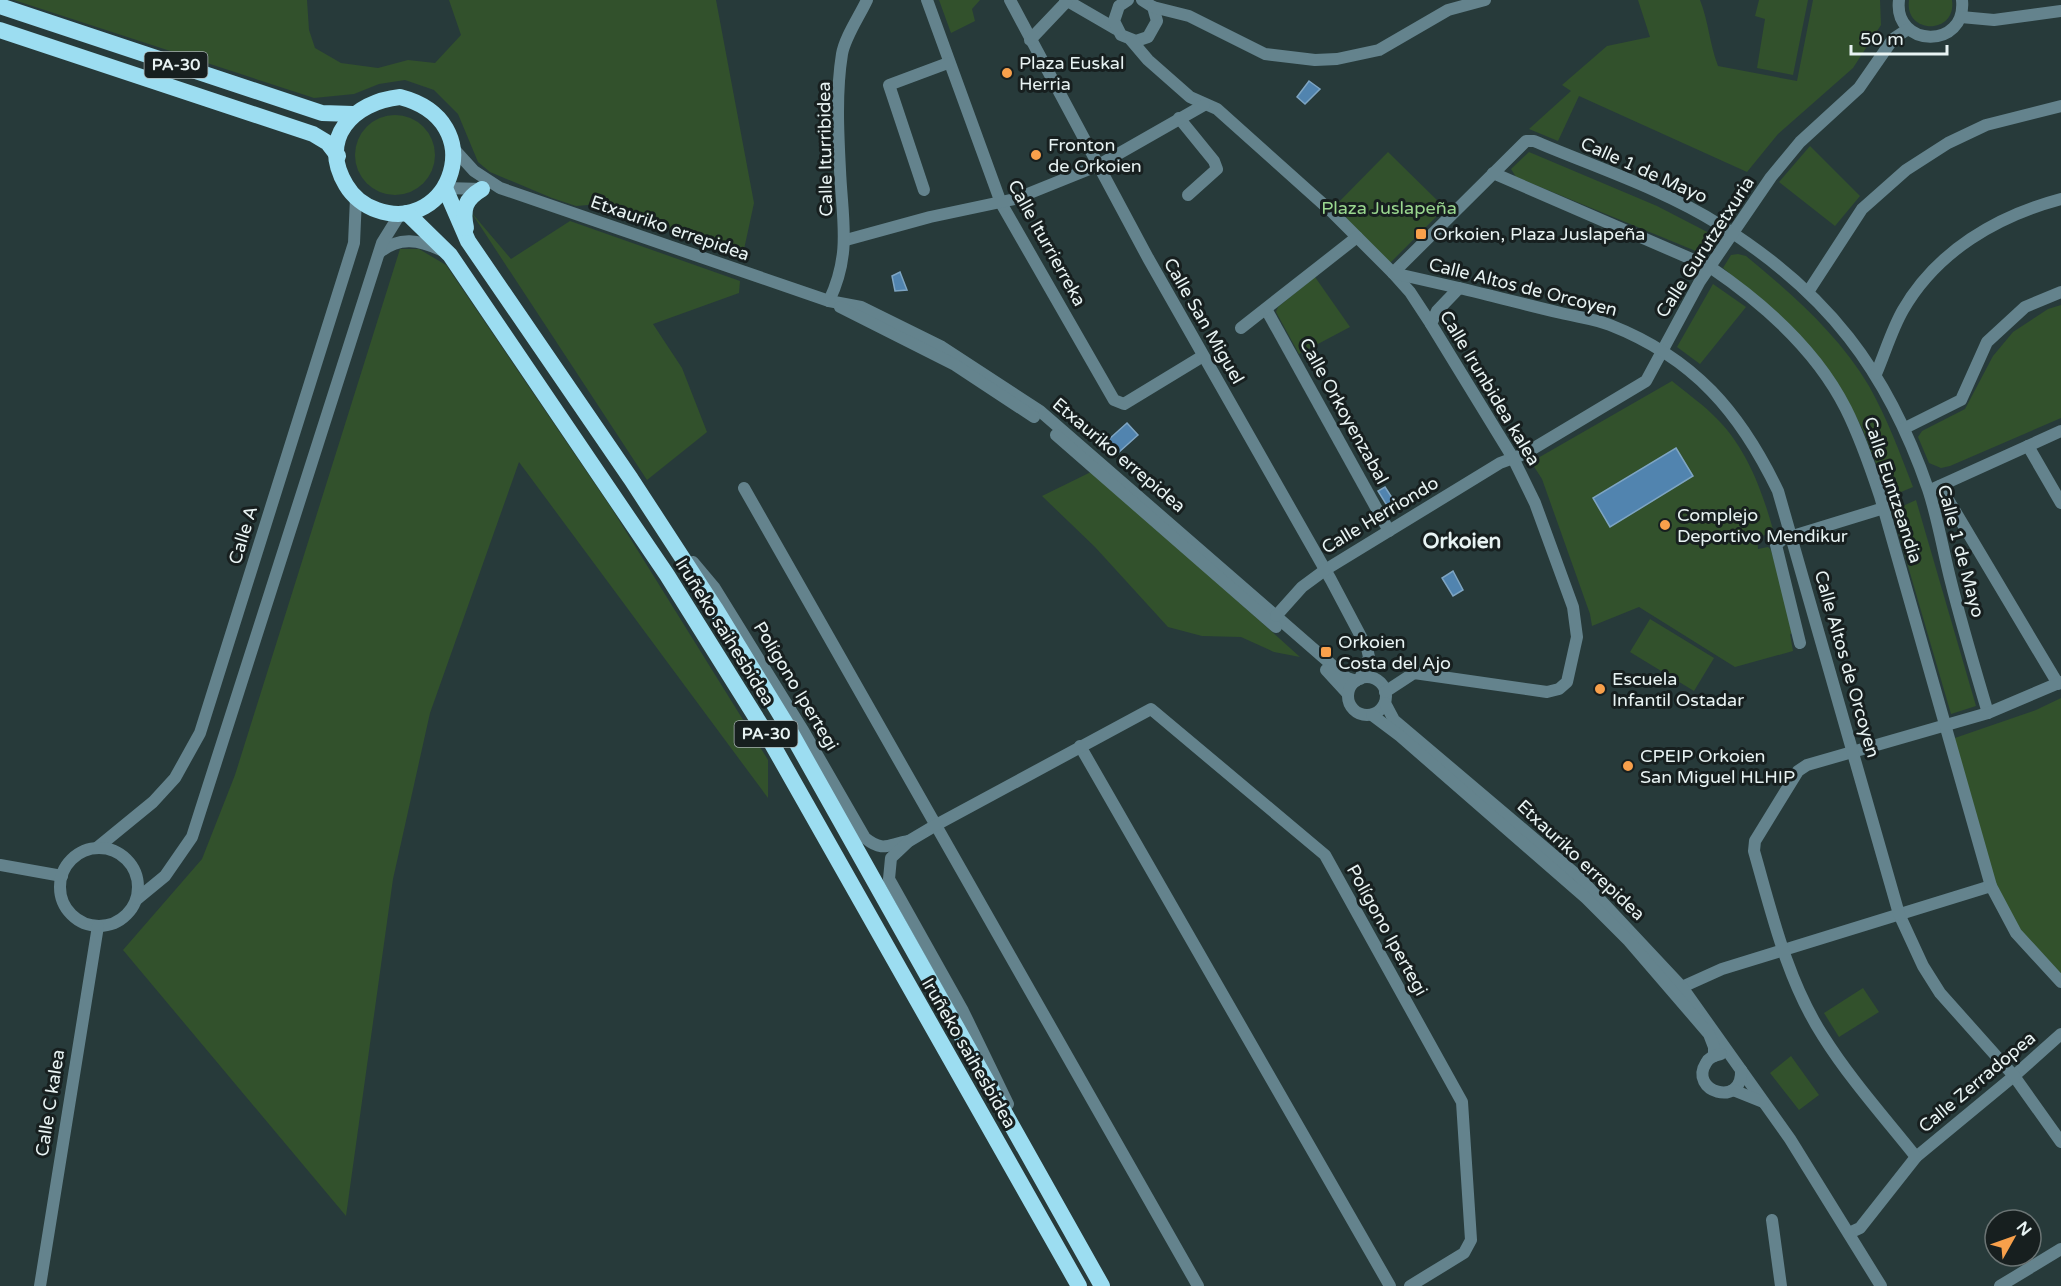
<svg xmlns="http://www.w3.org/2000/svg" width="2061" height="1286" viewBox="0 0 2061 1286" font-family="'Varela Round',sans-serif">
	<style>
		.green { fill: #32512c }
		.water { fill: #5184af; stroke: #7ea5c3; stroke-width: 1.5 }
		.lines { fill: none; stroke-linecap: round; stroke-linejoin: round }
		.minor { stroke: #64838d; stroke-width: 12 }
		.tertiary { stroke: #64838d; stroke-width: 12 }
		.trunk { stroke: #9cddf1; stroke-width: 16 }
		.poi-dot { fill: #f8a04b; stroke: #171f1f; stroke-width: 2 }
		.labels { text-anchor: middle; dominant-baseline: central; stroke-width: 6; stroke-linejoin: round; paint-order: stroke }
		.shield { fill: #171f1f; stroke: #a9b3b3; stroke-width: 1.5 }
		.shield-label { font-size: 16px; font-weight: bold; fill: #e8f3f3 }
		.poi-label { font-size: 18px; fill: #e8f3f3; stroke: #171f1f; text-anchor: start }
		.street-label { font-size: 18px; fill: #e8f3f3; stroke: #171f1f }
		.park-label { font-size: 18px; fill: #9ad78f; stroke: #171f1f }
		.quarter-label { font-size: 21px; font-weight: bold; fill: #e8f3f3; stroke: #171f1f }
	</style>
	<rect width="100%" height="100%" fill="#273a3a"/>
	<g class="green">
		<path d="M14 0H307L309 30 315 48 341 63 378 68 408 60 435 63 461 35 449 0H716L754 203 743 254 601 204 576 206 552 198 490 172 478 162 458 114 434 90 405 80 379 84 354 94 314 98Z"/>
		<path d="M939 0H980L972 9 975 21 951 33Z"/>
		<path d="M1638 0H1700C1709 23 1709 42 1718 66L1797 81 1813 0H1880L1881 25 1853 68 1778 134 1747 172 1579 96 1558 141 1529 129 1571 91 1562 85 1607 46 1650 37Z"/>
		<path d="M1759 0H1808L1793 75 1757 68 1765 19 1755 16Z"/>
		<path d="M1909 0H1952C1957 35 1904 35 1909 0Z"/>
		<circle cx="395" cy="155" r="40"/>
		<path d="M1810 146 1860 196 1835 226 1779 182Z"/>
		<path d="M1388 152 1445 208 1389 264 1333 208Z"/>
		<path d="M1529 152 1657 206 1715 236 1703 254 1516 177 1511 169Z"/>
		<path d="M471 212 511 259 570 221 740 281 739 293 653 324 682 368 707 432 647 480Z"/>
		<path d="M400 249H419L446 265 612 509 768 760V798L519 462 430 713 393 879 346 1216 123 950 202 859 235 775Z"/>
		<path d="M1738 254 1746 256C1792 294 1838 334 1869 386 1887 418 1900 453 1913 487L1889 497 1863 430 1845 396 1757 296 1723 268 1731 255Z"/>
		<path d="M1315 277 1350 327 1299 354 1276 312 1278 307Z"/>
		<path d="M1713 284 1746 307 1700 364 1677 347Z"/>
		<path d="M2061 305V418L1950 466 1941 468 1929 463 1918 437 1922 431 1965 409 1993 356 2013 332 2048 309Z"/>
		<path d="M1672 381C1685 392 1700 402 1712 414 1746 445 1762 490 1774 533L1757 537 1758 549 1768 547 1771 550 1795 633 1790 634 1793 651 1735 667 1639 607 1592 626 1590 614 1542 479 1531 462Z"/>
		<path d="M1093 471 1300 657 1274 652 1241 637 1202 636 1168 627 1095 547 1042 496Z"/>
		<path d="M1916 500 1976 706 1951 714 1892 511Z"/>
		<path d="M1650 619 1714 658 1694 691 1630 652Z"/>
		<path d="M2061 698V975L2016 933 1991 886 1949 740 2036 710Z"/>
		<path d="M1863 988 1879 1012 1839 1037 1824 1013Z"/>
		<path d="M1791 1056 1819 1095 1799 1110 1770 1073Z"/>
	</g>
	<g class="water">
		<path d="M1309 81 1320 89 1305 104 1297 97Z"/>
		<path d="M900 272 907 290 895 291 892 276Z"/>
		<path d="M1127 423 1138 435 1118 453 1107 441Z"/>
		<path d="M1676 448 1693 476 1610 527 1593 498Z"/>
		<path d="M1385 487 1398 507 1391 512 1378 491Z"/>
		<path d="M1453 571 1463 590 1453 596 1442 578Z"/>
	</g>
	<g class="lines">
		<g class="minor">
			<path d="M927 0 1001 203 1114 400 1124 404 1203 356"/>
			<path d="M1010 0 1148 258 1331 580 1367 648 1369 657 1360 679"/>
			<path d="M1066 0 1116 29"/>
			<path d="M1128 0 1119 6 1114 21 1121 35 1136 41 1148 37 1157 21 1153 7 1142 0"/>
			<path d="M1153 7 1189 16 1265 54 1315 60 1337 59 1379 50 1448 10 1485 0"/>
			<path d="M1030 40 1066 2 1065 0"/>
			<path d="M1131 40 1148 60 1190 97 1217 109 1332 212 1393 273 1410 292 1431 324"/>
			<path d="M1179 118 1214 161 1217 169 1188 195"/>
			<path d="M1493 173 1710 267"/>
			<path d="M924 190 889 85 948 63"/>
			<path d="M846 240 930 217 1015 199 1097 166 1204 105"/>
			<path d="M1393 273 1526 141H1534C1595 167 1663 189 1720 225 1827 292 1887 370 1928 489 1938 519 1943 551 1951 582 1962 626 1975 669 1988 713"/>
			<path d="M1393 273 1459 288"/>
			<path d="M1808 292 1862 209 1906 170 1948 143 1986 125 2061 106"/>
			<path d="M829 301C852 253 842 219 840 170 838 132 836 91 842 54 845 37 859 17 867 0"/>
			<path d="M1266 309 1389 531"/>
			<path d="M1241 328 1357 237"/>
			<path d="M1876 374C1885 353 1892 329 1903 310 1937 251 1997 216 2061 199"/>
			<path d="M1905 428 1961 400 1987 342 2025 307 2061 292"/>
			<path d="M2028 446 2061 503"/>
			<path d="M1940 486 2058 684"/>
			<path d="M744 488 1198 1286"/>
			<path d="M1935 488 2061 431"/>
			<path d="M693 562 714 587 804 732 865 838C884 853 888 844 909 841"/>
			<path d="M1800 643 1776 545 1783 539 1884 508"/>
			<path d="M1080 746 1390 1286"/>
			<path d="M0 865 62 876"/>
			<path d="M1682 987 1722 969 1991 886"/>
			<path d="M1008 1104 963 1011 889 879 891 858 909 841 936 825 1151 709 1325 855 1462 1102 1471 1240 1464 1253 1410 1286"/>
			<path d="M1916 1157 2014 1076 2061 1034"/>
			<path d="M1772 1220 1781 1286"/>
			<path d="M1849 1233 1860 1228 1916 1157C1885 1118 1850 1079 1823 1036 1787 980 1772 914 1754 851L1755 841 1798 771 1807 765 1988 713 2061 682"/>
		</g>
		<g class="tertiary">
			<path d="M1899 0C1893 48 1967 50 1962 0"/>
			<path d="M1961 17 1994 20 2061 11"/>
			<path d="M454 149 474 171 500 188 829 301 861 307 942 347 1040 411 1332 665 1347 678 1356 681"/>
			<path d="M445 188 482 189"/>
			<path d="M380 252C400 236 419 240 441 250"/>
			<path d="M1710 267C1763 303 1817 351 1846 409 1860 437 1870 466 1880 496L1991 886 2016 933 2061 982"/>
			<path d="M840 307 955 365 1034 417"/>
			<path d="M1056 435 1276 627"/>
			<path d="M1276 616 1302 587 1325 570 1500 463 1524 454 1646 381 1700 281 1771 177 1800 142 1859 88 1893 39 1908 29"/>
			<path d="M1326 670 1348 694"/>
			<circle cx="1367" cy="696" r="19"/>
			<path d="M1385 692 1414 673 1547 692 1559 689 1567 682 1577 637 1573 607 1535 503 1513 458 1431 324 1437 311 1459 288C1493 296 1527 305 1561 313 1577 317 1595 319 1610 325 1694 358 1740 412 1778 491L1899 914 1923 966 1940 993 2014 1076 2061 1142"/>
			<path d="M1385 703 1394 720 1578 876 1682 987 1790 1139 1881 1286"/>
			<path d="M1372 715 1400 736 1586 898 1629 941 1709 1034 1714 1047V1056"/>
			<path d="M98 847 153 802 175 778 200 733 354 243 356 198"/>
			<circle cx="99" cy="887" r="39"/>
			<path d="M137 899 165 876 192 837 382 243 400 214"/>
			<path d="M1721 1054C1715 1055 1709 1057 1706 1063 1688 1091 1743 1109 1741 1070"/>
			<path d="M1733 1090 1763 1102"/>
			<path d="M40 1286 98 926"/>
			<path d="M2000 1286 2061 1249"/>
		</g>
		<g class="trunk">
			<path d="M0 6 322 113 353 114"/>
			<path d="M0 30 313 134 328 143 338 156"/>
			<path d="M400 97C493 121 450 236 377 210 365 206 353 197 346 185 318 138 353 102 400 97Z"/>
			<path d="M445 188 468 241 631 479 715 608 786 724 1102 1286"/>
			<path d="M407 213 450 255 667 575 767 735 1079 1286"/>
			<path d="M466 228C462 209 465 199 482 189"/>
		</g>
	</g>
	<g class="poi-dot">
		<circle cx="1007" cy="73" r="6"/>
		<circle cx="1036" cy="155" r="6"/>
		<rect x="1415" y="228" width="12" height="12" rx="3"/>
		<circle cx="1665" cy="525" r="6"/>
		<rect x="1320" y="646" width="12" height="12" rx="3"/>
		<circle cx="1600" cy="689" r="6"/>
		<circle cx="1628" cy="766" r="6"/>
	</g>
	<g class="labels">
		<g class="shield">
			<rect x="144.5" y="52" width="63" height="26" rx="4.5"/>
			<rect x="734.5" y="721" width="63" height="26" rx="4.5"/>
		</g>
		<g class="shield-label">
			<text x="176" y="65">PA-30</text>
			<text x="766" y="734">PA-30</text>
		</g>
		<g class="poi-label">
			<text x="1019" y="63">Plaza Euskal<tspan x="1019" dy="21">Herria</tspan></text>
			<text x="1048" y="145">Fronton<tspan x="1048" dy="21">de Orkoien</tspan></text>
			<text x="1433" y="234">Orkoien, Plaza Juslapeña</text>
			<text x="1677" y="515">Complejo<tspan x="1677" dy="21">Deportivo Mendikur</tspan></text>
			<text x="1338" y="642">Orkoien<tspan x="1338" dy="21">Costa del Ajo</tspan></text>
			<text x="1612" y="679">Escuela<tspan x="1612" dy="21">Infantil Ostadar</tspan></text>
			<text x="1640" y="756">CPEIP Orkoien<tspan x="1640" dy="21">San Miguel HLHIP</tspan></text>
		</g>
		<g class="street-label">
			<text transform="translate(825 149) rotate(-91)">Calle Iturribidea</text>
			<text transform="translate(1644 170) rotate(24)">Calle 1 de Mayo</text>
			<text transform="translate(670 228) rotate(19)">Etxauriko errepidea</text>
			<text transform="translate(1047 243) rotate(61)">Calle Iturrierreka</text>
			<text transform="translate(1705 247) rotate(-57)">Calle Gurutzetxuria</text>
			<text transform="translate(1523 287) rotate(14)">Calle Altos de Orcoyen</text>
			<text transform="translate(1204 321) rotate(60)">Calle San Miguel</text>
			<text transform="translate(1490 388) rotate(59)">Calle Irunbidea kalea</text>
			<text transform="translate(1344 411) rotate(61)">Calle Orkoyenzabal</text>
			<text transform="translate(1119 455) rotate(40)">Etxauriko errepidea</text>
			<text transform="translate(1893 490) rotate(72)">Calle Euntzeandia</text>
			<text transform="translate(1380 515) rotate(-31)">Calle Herriondo</text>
			<text transform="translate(243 535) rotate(-73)">Calle A</text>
			<text transform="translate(1961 551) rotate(75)">Calle 1 de Mayo</text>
			<text transform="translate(725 632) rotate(58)">Iruñeko saihesbidea</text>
			<text transform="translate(1847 664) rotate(74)">Calle Altos de Orcoyen</text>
			<text transform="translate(796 686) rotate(59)">Polígono Ipertegi</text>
			<text transform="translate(1581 860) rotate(43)">Etxauriko errepidea</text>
			<text transform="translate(1387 930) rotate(61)">Polígono Ipertegi</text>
			<text transform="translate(969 1053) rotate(60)">Iruñeko saihesbidea</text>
			<text transform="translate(1977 1082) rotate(-40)">Calle Zerradopea</text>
			<text transform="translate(50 1103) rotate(-81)">Calle C kalea</text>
		</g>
		<g class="park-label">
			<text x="1389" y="208">Plaza Juslapeña</text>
		</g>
		<g class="quarter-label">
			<text x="1462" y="541">Orkoien</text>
		</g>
	</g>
	<g transform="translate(2013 1238) rotate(50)"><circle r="28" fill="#171f1f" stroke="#6b7474" stroke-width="1.5"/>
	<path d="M0-4.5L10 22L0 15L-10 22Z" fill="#f8a04b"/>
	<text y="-9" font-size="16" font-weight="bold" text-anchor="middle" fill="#e8f3f3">N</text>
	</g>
	<path d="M1851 45v9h96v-9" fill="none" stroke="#e8f3f3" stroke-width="3"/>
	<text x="1860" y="45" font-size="18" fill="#e8f3f3" stroke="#171f1f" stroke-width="4.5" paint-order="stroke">50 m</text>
</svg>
